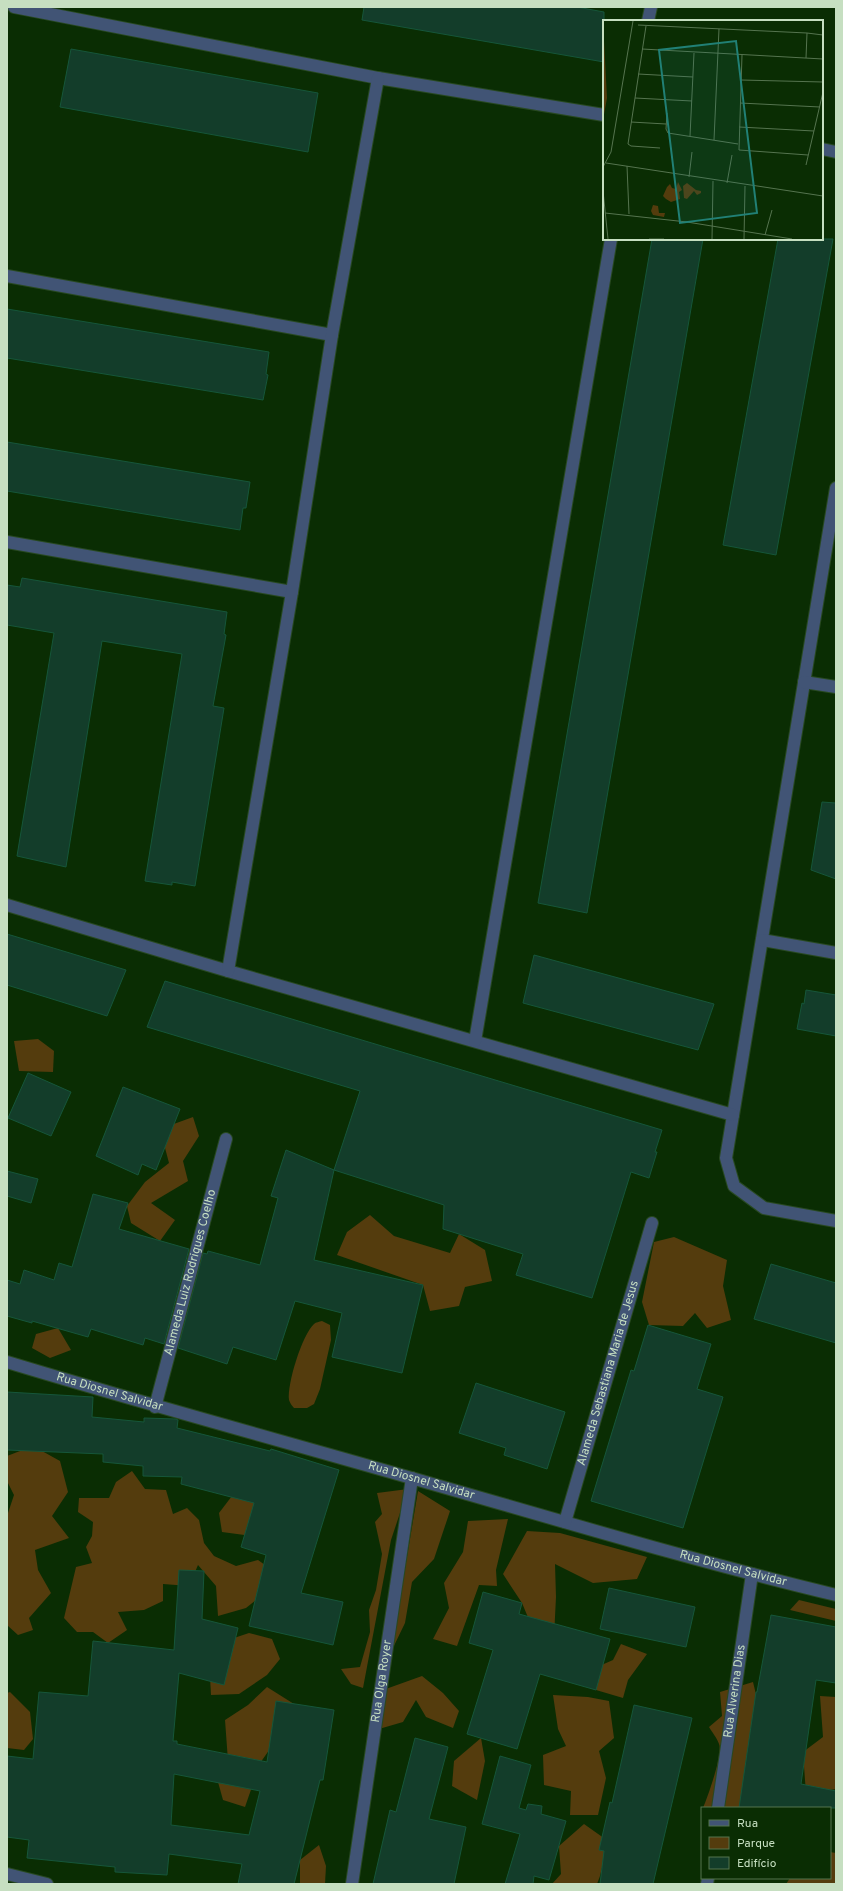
<svg xmlns="http://www.w3.org/2000/svg" width="843" height="1891" viewBox="0 0 843 1891" font-family="Overpass,sans-serif">
	<style>
		.green { fill: #543c0d }
		.building { fill: #133d2a; stroke: #16563a; fill-rule: evenodd }
		.lines { fill: none; stroke-linecap: round; stroke-linejoin: round }
		.street-casing { stroke: #284921; stroke-width: 14 }
		.street { stroke: #415475; stroke-width: 12 }
		.labels { text-anchor: middle; dominant-baseline: central; stroke-width: 4; stroke-linejoin: round; paint-order: stroke }
		.street-label { font-size: 12px; fill: #c6dfc1; stroke: #0a2d03 }
		.inset-road { fill: none; stroke: #55744f; stroke-width: 1 }
		.view { fill: #218076; fill-opacity: 0.15; stroke: #218076; stroke-width: 2 }
		.inset-edge { fill: none; stroke: #c6dfc1; stroke-width: 2 }
	</style>
	<rect width="100%" height="100%" fill="#0a2d03"/>
	<g class="green">
		<path d="M38 1039 54 1051 53 1072 19 1071 14 1041Z"/>
		<path d="M193 1117 199 1136 183 1161 188 1181 151 1203 175 1220 160 1241 131 1223 127 1206 145 1182 169 1163 160 1129Z"/>
		<path d="M370 1215 394 1236 450 1253 459 1234 485 1250 492 1281 465 1287 459 1306 430 1311 423 1285 337 1255 347 1232Z"/>
		<path d="M674 1237 727 1260 723 1286 731 1320 707 1328 695 1313 683 1326 649 1325 642 1302 654 1242Z"/>
		<path d="M322 1321 330 1325 331 1340 320 1389 314 1404 307 1408H294C292 1406 290 1403 289 1400 287 1384 302 1335 314 1324 316 1322 319 1322 322 1321Z"/>
		<path d="M58 1328 71 1350 50 1358 32 1348 36 1334Z"/>
		<path d="M33 1446 60 1461 68 1492 52 1516 69 1538 35 1550 38 1570 51 1593 29 1618 33 1630 18 1635 7 1625V1516L14 1495 7 1481V1456Z"/>
		<path d="M132 1471 145 1489 166 1490 173 1514 187 1508 199 1520 204 1543 214 1556 236 1566 258 1560 275 1572 266 1592 246 1608 218 1616 216 1586 198 1565 189 1586 163 1584V1601L144 1610 118 1612 127 1630 108 1643 93 1632H77L64 1618 76 1567 92 1563 86 1547 92 1536 93 1522 78 1512 79 1498H109L116 1482Z"/>
		<path d="M408 1489 391 1540 363 1688 351 1684 341 1669 360 1667 370 1632 369 1610 376 1590 382 1554 375 1522 382 1514 377 1493Z"/>
		<path d="M418 1491 450 1511 434 1559 412 1582 405 1623 391 1652Z"/>
		<path d="M235 1492 255 1501 252 1536 222 1532 219 1513Z"/>
		<path d="M508 1519 496 1570 497 1586 479 1585 457 1646 433 1639 449 1608 444 1583 463 1552 468 1521Z"/>
		<path d="M527 1531 560 1533 647 1557 637 1579 593 1583 555 1564 556 1597 553 1657 532 1627 522 1603 503 1574Z"/>
		<path d="M799 1600 836 1609V1621L790 1610Z"/>
		<path d="M249 1633 272 1639 280 1659 267 1675 239 1694 211 1695 209 1658 222 1642Z"/>
		<path d="M621 1644 647 1654 628 1680 623 1698 596 1690 590 1670 613 1660Z"/>
		<path d="M422 1676 443 1693 459 1711 453 1728 426 1717 416 1700 403 1722 379 1729 383 1690Z"/>
		<path d="M753 1682 761 1715 742 1808H703C708 1796 723 1754 719 1744 717 1738 712 1732 709 1727L722 1716 720 1692Z"/>
		<path d="M267 1687 294 1704 286 1726 258 1766 228 1761 225 1720 248 1705Z"/>
		<path d="M10 1692 30 1712 33 1739 24 1750 7 1748V1693Z"/>
		<path d="M553 1695 588 1697 609 1701 614 1738 599 1751 606 1778 598 1815H570L571 1791 544 1785 543 1755 566 1746 558 1729Z"/>
		<path d="M820 1696 836 1697V1789L806 1794 803 1752 823 1737Z"/>
		<path d="M481 1738 485 1761 477 1800 452 1786 454 1761Z"/>
		<path d="M254 1781 245 1807 223 1800 218 1782Z"/>
		<path d="M584 1824 608 1841 600 1876 597 1884H552L561 1874 559 1846Z"/>
		<path d="M319 1845 326 1866 325 1884H300V1860Z"/>
		<path d="M830 1852 836 1853V1884H786L790 1878H830Z"/>
	</g>
	<g class="building">
		<path d="M364 7H577L604 12V62L362 20Z"/>
		<path d="M71 49 318 93 308 152 60 107Z"/>
		<path d="M652 239H703L587 913 538 903Z"/>
		<path d="M778 239H833L776 555 723 545Z"/>
		<path d="M7 309 269 352 266 374 268 375 263 400 7 358Z"/>
		<path d="M7 442 250 482 246 508H243L240 530 7 491Z"/>
		<path d="M22 578 227 612 224 634 226 635 213 706 224 708 195 886 172 882V885L145 881 182 654 102 641 66 867 17 856 54 633 7 625V585L20 587Z"/>
		<path d="M822 802 836 803V879L811 870Z"/>
		<path d="M7 934 126 970 107 1016 7 985Z"/>
		<path d="M534 955 714 1004 698 1050 523 1003Z"/>
		<path d="M165 981 662 1130 655 1152H657L649 1178 631 1172 592 1298 516 1275 523 1254 443 1229 444 1205 334 1170 360 1091 147 1027Z"/>
		<path d="M806 990 836 995V1036L797 1029 802 1003 804 1004Z"/>
		<path d="M28 1073 71 1092 51 1136 8 1118Z"/>
		<path d="M123 1087 180 1109 156 1170 142 1164 138 1175 96 1156Z"/>
		<path d="M286 1150 334 1170 314 1260 423 1285 402 1373 332 1357 342 1313 295 1301 276 1360 233 1347 227 1364 178 1348 203 1253 207 1254 208 1251 260 1265 278 1198 271 1196Z"/>
		<path d="M7 1171 38 1179 31 1203 7 1196Z"/>
		<path d="M93 1194 128 1203 119 1229 189 1249 164 1344 145 1338 143 1345 91 1329 88 1337 32 1321V1323L7 1316V1280L20 1284 24 1270 54 1280 59 1263 72 1267Z"/>
		<path d="M771 1264 836 1283V1343L754 1319Z"/>
		<path d="M648 1325 711 1344 697 1389 723 1397 683 1528 591 1501 631 1370 634 1371Z"/>
		<path d="M476 1383 565 1412 547 1469 504 1455 506 1448 459 1433Z"/>
		<path d="M7 1392 93 1397 92 1417 144 1422V1418L176 1419 178 1420 177 1428 270 1451 271 1449 339 1470 301 1593 343 1602 333 1645 249 1626 266 1555 241 1547 254 1503 181 1484 182 1477 143 1476V1466L103 1462V1454L7 1450Z"/>
		<path d="M179 1570 204 1571 202 1619 238 1628 224 1685 179 1673 173 1741H177V1744L267 1762 276 1701 334 1710 323 1780H320L294 1884H238L242 1864 169 1854 167 1875 115 1872V1867L27 1858 29 1840 7 1837V1756L33 1759 39 1692 88 1696 93 1641 174 1650ZM174 1774 260 1791 249 1835 171 1825Z"/>
		<path d="M609 1588 695 1607 686 1647 600 1629Z"/>
		<path d="M483 1592 522 1603 519 1614 610 1639 596 1690 540 1674 517 1749 467 1734 493 1650 469 1643Z"/>
		<path d="M771 1615 836 1627V1683L816 1680 801 1784 836 1791V1808H739L756 1692H757Z"/>
		<path d="M634 1705 692 1718 653 1884H600L604 1851 599 1850 610 1802 612 1803Z"/>
		<path d="M415 1738 448 1747 429 1819 466 1827 454 1884H373L390 1810 396 1812Z"/>
		<path d="M500 1756 531 1765 519 1808 526 1810 528 1804 542 1806 541 1814 566 1821 549 1880 534 1876 533 1884H505L520 1834 482 1824Z"/>
	</g>
	<g class="lines">
		<g class="street-casing">
			<g id="street">
				<path d="M14 7 378 78 604 115"/>
				<path d="M648 21 651 7"/>
				<path d="M822 149 836 152"/>
				<path d="M7 276 332 335"/>
				<path d="M836 488 726 1158 734 1186 764 1208 836 1221"/>
				<path d="M7 542 292 592"/>
				<path d="M804 682 836 687"/>
				<path d="M7 905 228 971 733 1115"/>
				<path d="M762 940 836 953"/>
				<path d="M228 971 292 592 332 335 378 78"/>
				<path d="M475 1041 611 239"/>
				<path id="s1" d="M7 1362C142 1403 279 1440 415 1479 555 1519 694 1561 836 1595"/>
				<path id="s2" d="M155 1407 226 1139"/>
				<path id="s3" d="M565 1522 652 1223"/>
				<path id="s4" d="M718 1808 752 1574"/>
				<path d="M7 1874 47 1884"/>
				<path id="s5" d="M352 1884 412 1478"/>
				<path d="M707 1884 708 1878"/>
			</g>
		</g>
		<use href="#street" class="street"/>
	</g>
	<g class="labels">
		<g class="street-label">
			<text stroke="none"><textPath href="#s2" startOffset="139">Alameda Luiz Rodrigues Coelho</textPath></text>
			<text stroke="none"><textPath href="#s3" startOffset="155">Alameda Sebastiana Maria de Jesus</textPath></text>
			<text stroke="none"><textPath href="#s1" startOffset="107">Rua Diosnel Salvidar</textPath></text>
			<text stroke="none"><textPath href="#s1" startOffset="431">Rua Diosnel Salvidar</textPath></text>
			<text stroke="none"><textPath href="#s1" startOffset="755">Rua Diosnel Salvidar</textPath></text>
			<text stroke="none"><textPath href="#s5" startOffset="205">Rua Olga Royer</textPath></text>
			<text stroke="none"><textPath href="#s4" startOffset="118">Rua Alverina Dias</textPath></text>
		</g>
	</g>
	<g transform="translate(603 20)">
		<rect width="220" height="220" fill="#0a2d03"/>
		<path d="M0 1 4 78 0 100ZM75 162 79 170 76 172 77 179 68 182 63 179 60 176 64 167 67 164 69 168 73 169ZM84 163 93 170 98 171V173L94 175 91 171 84 179 81 178 80 166ZM50 185 55 186 56 193H62L61 197 50 195 48 191Z" fill="#543c0d"/>
		<path class="inset-road" d="M35 5 204 13 203 38M43 6 25 124 28 126 57 128M204 13 220 15M39 29 220 39M139 35 136 130 205 135M35 54 90 57M138 60 220 62M32 78 89 81M137 83 217 87M64 93 63 109 65 113 135 124M28 102 63 104M136 107 211 111M87 116 91 33M111 120 116 9M3 143 220 176M203 145 220 72M24 146 26 194M0 147 8 132 30 1M86 157 89 132M124 163 129 135M0 171 5 219M2 193 84 202 189 219M162 215 169 190M46 219H61M109 219 110 161M141 219 142 166"/>
		<path class="view" d="M133 21 154 193 77 203 56 30Z"/>
		<rect width="220" height="220" class="inset-edge"/>
	</g>
	<rect width="843" height="1891" fill="none" stroke="#c6dfc1" stroke-width="16"/>
	<rect x="701" y="1807" width="130" height="72" fill="#0a2d03" stroke="#55744f"/>
	<rect x="709" y="1820" width="20" height="6" fill="#415475" stroke="#55744f"/>
	<text x="737" y="1827" font-size="12" fill="#c6dfc1">Rua</text>
	<rect x="709" y="1837" width="20" height="12" fill="#543c0d" stroke="#55744f"/>
	<text x="737" y="1847" font-size="12" fill="#c6dfc1">Parque</text>
	<rect x="709" y="1857" width="20" height="12" fill="#133d2a" stroke="#55744f"/>
	<text x="737" y="1867" font-size="12" fill="#c6dfc1">Edifício</text>
</svg>
